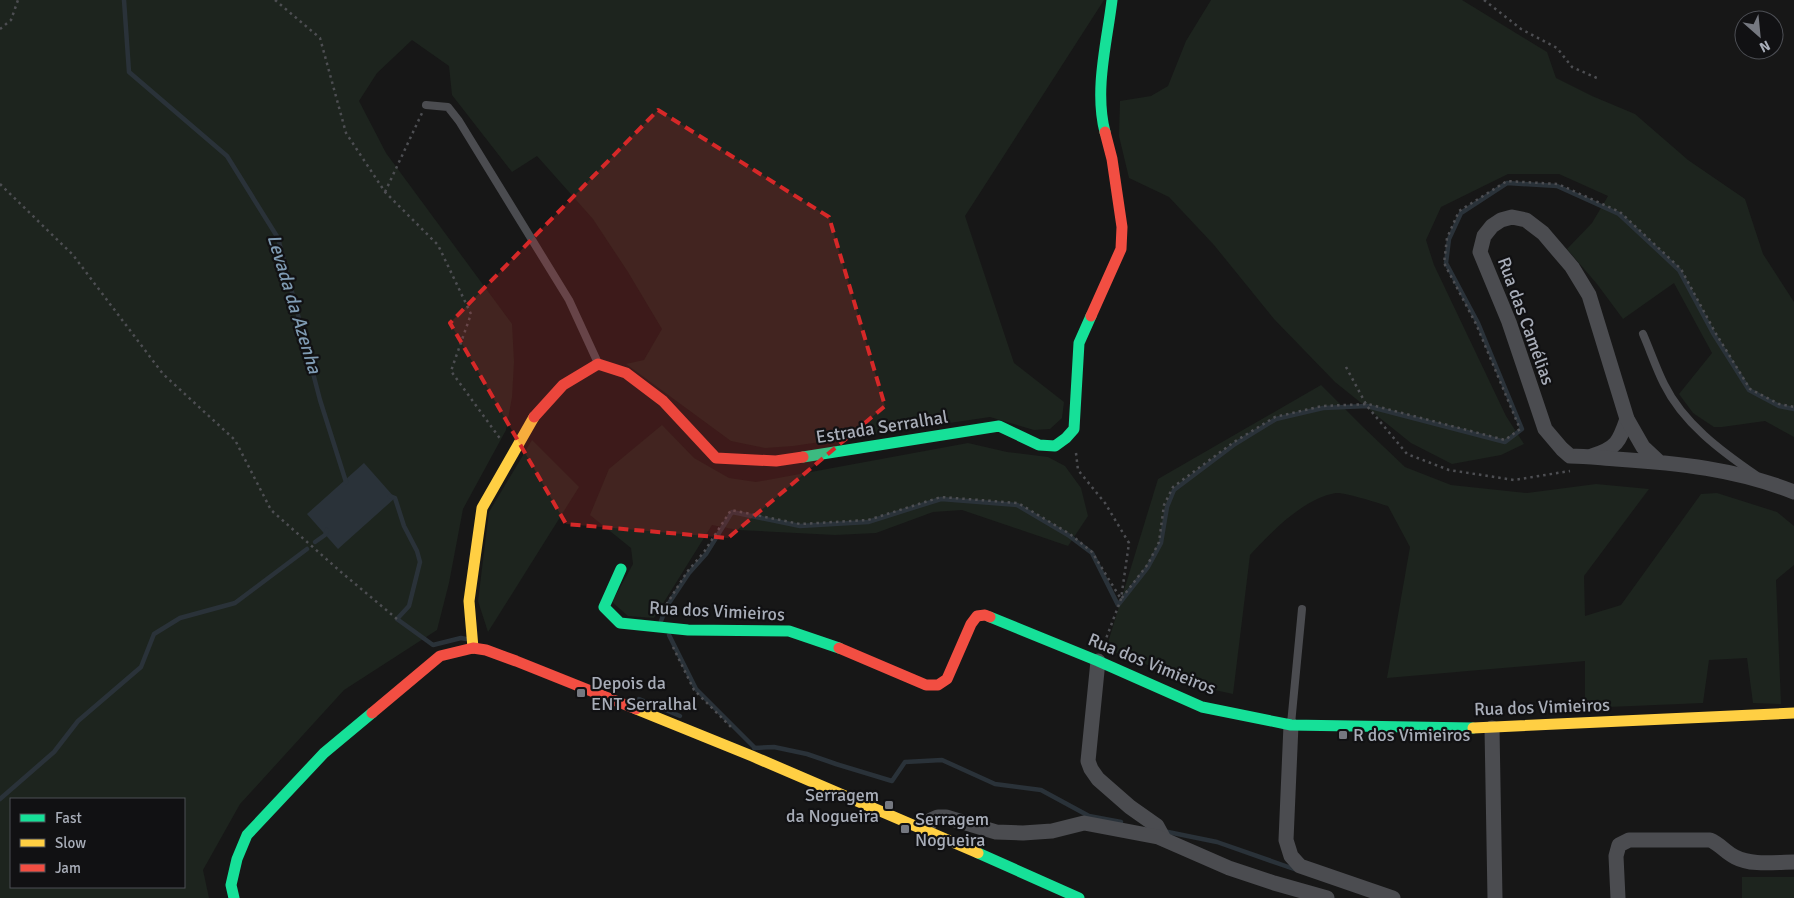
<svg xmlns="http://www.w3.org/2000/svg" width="1794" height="898" viewBox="0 0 1794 898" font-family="Signika,sans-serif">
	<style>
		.green { fill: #1d241e; fill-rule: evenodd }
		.water { fill: #2a3239 }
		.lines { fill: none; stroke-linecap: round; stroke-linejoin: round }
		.stream { stroke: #2a3239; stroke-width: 4.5 }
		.path { stroke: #4d4e52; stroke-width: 2.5; stroke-dasharray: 2.5 4; stroke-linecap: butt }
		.lane { stroke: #4b4c50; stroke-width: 8 }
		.street { stroke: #4b4c50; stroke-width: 15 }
		.fast { stroke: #16e098; stroke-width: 11 }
		.slow { stroke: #ffcf43; stroke-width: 11 }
		.jam { stroke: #f24e42; stroke-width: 11 }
		.marked { fill: #d62828; fill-opacity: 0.2; stroke: #d62828; stroke-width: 4; stroke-dasharray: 10 6; stroke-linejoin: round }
		.poi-dot { fill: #757880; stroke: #111113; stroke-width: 2 }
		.labels { text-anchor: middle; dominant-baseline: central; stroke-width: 4.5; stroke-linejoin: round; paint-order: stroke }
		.street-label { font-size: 18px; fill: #a8adb8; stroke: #111113 }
		.poi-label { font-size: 18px; fill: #a8adb8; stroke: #111113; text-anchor: start }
		.water-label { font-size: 19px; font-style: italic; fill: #7f9bb3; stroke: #111113 }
	</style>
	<rect width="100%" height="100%" fill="#171717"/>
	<g class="green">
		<path d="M0 0H1104L965 216 1014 363 1064 402 1062 418 1050 429 1034 430 990 417 793 446 765 448 731 441 626 364 644 360 662 329 628 272 593 219 537 156 512 172 452 95 449 66 412 40 377 73 359 101 386 153 512 324 514 362 512 397 506 430 463 509 449 583 437 630 344 690 240 804 203 870 209 898H0ZM11 799H184V887H11Z"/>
		<path d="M1211 0H1462L1547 52 1556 78 1592 96 1635 114 1688 160 1745 199 1763 254 1794 302V437L1765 421 1722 427H1714L1693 413 1679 394 1712 353 1674 283 1623 319 1597 284 1567 249 1592 223 1608 196 1559 174H1508L1441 207 1426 240 1434 265 1506 416 1524 444 1501 455 1452 464 1411 443 1335 382 1274 319 1214 245 1169 197 1129 178 1119 136 1120 101 1151 96 1168 86 1186 41Z"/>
		<path d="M1321 385 1363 427 1405 467 1451 485 1527 493 1596 484 1649 489 1584 576 1585 616 1621 605 1701 494 1717 493 1777 512 1794 526V565L1776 580 1781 704 1753 703 1747 658 1709 660 1703 703 1585 708V661L1387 678 1410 547 1388 506C1378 503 1345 492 1336 493 1304 498 1271 532 1250 555L1233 694 1210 689 1106 649 1158 479Z"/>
		<path d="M662 425 694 458 729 478 756 482 968 443 1007 452 1048 457 1065 466 1081 488 1088 516 1068 546 962 510 933 512 876 533 835 535 738 530 712 525 654 618 628 616 612 602 633 564 631 548 590 515 609 469Z"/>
		<path d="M532 440 579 487 488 632 478 601 489 512Z"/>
		<rect x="1742" y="877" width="52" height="21"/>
	</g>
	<path class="water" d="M364 463 395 498 338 549 307 514Z"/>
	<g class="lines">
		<g class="stream">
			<path d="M124 0 129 72 227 156 278 238 320 400 346 482"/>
			<path d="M390 496 395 498 404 526 417 551 420 562 409 606 397 619 433 645 461 638 466 639"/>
			<path d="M315 542 325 535 327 530"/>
			<path d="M661 621 667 606 689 573 706 554 732 512 800 526 868 522 941 499 1017 505 1068 535 1092 553 1118 605 1148 567 1161 543 1167 507 1174 490 1235 444 1276 419 1323 408 1367 406 1505 442 1522 429 1478 323 1446 263 1449 239 1461 213 1507 183 1557 186 1619 214 1679 270 1713 333 1749 390 1779 406 1794 409"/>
			<path d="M669 635 696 689 754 747"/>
			<path d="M639 699 680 716"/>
			<path d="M754 748 774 747 807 754 836 764 892 781 905 762 942 760 995 784 1041 790 1089 816 1121 822"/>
			<path d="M0 799 54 752 78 721 141 667 154 634 180 618 235 603 307 549"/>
			<path d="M1163 831 1217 842 1297 870"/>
		</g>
		<g class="path">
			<path d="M275 0 320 38 346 133 385 192 438 245 471 314 451 371 501 440"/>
			<path d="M1484 0 1521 29 1557 48 1572 67 1599 79"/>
			<path d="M0 29 11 20 18 0"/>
			<path d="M0 184 73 255 163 374 235 440 271 510 341 572 397 619"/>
			<path d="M385 192 422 113"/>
			<path d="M1346 367 1367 406 1407 454 1449 470 1514 480 1570 471"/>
			<path d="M1076 453 1078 470 1105 503 1129 543 1121 599 1104 644"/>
			<path d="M663 610 687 572 704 552 731 510 800 524 868 520 941 497 1018 503 1070 534 1092 552 1121 599 1148 564 1159 542 1164 505 1173 487 1234 442 1275 417 1322 406 1368 404 1505 440 1520 429 1476 324 1444 263 1447 238 1459 211 1507 181 1558 184 1620 212 1681 269 1715 332 1750 389 1779 404 1794 407"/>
			<path d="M673 647 694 690 732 728"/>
		</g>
		<g class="lane">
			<path d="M426 105 448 107 459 121 569 300 598 363"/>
			<path d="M1643 334C1650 350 1656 368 1664 384 1683 423 1721 451 1756 475"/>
			<path d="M1291 724 1302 609"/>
		</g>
		<g class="street">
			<path d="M1592 456C1617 448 1619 442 1627 419"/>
			<path d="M1658 461 1643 447 1627 419 1589 295 1572 267 1543 233 1526 220 1512 217 1501 220 1492 226 1484 236 1480 252 1509 322 1545 429 1562 449 1570 456C1586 456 1601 458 1616 459 1678 463 1736 469 1794 492"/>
			<path d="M1098 661 1088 761 1091 769 1098 779 1130 807 1157 826 1164 839"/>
			<path d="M1291 725 1286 840 1291 856 1300 866 1393 898"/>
			<path d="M1492 728 1495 898"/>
			<path d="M927 830 931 820 938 817H946L996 832 1023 833 1052 831 1084 823 1158 837 1229 868 1274 883 1327 898"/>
			<path d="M1618 898 1616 856 1619 845 1629 840H1710C1720 844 1725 852 1735 857 1752 866 1776 862 1794 862"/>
		</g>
		<g class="fast">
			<path d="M1105 132C1094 90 1107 42 1112 0"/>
			<path d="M803 457 999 426 1039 445 1055 446 1066 438 1074 429 1079 343 1091 316"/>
			<path d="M621 569 604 607 620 623 688 630 789 631 839 648"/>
			<path d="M990 617 1098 661 1202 707 1291 725 1473 728"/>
			<path d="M978 853 1079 898"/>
			<path d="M234 898 231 885 237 859 247 835 324 753 372 713"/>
		</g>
		<g class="slow">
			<path d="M473 648 469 601 482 508 534 417"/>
			<path d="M636 709 752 756 978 853"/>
			<path d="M1473 728 1794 713"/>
		</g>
		<g class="jam">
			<path d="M1091 316 1121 249 1122 227 1112 159 1105 132"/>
			<path d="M534 417 563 385 598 364 626 373 663 401 716 458 776 461 803 457"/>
			<path d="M839 648 926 685H938L947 679 971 624 977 616 985 615 990 617"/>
			<path d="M372 713 440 656 473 648 486 650 516 661 636 709"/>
		</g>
	</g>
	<path class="marked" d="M658 110 829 217 885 406 728 538 566 524 450 323Z"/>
	<g class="poi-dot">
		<rect x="576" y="688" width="10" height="10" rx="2.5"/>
		<rect x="1338" y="730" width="10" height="10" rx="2.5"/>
		<rect x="884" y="800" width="10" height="10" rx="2.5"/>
		<rect x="900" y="824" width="10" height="10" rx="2.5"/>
	</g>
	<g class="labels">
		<g class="street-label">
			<text transform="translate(1526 321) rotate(70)">Rua das Camélias</text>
			<text transform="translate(882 427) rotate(-9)">Estrada Serralhal</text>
			<text transform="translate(717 611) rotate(3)">Rua dos Vimieiros</text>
			<text transform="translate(1152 664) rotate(22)">Rua dos Vimieiros</text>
			<text transform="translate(1542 707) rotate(-2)">Rua dos Vimieiros</text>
		</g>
		<g class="poi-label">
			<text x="591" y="683">Depois da<tspan x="591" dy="21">ENT Serralhal</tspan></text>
			<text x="1353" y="735">R dos Vimieiros</text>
			<text x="879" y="795" text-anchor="end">Serragem<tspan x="879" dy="21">da Nogueira</tspan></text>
			<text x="915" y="819">Serragem<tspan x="915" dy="21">Nogueira</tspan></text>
		</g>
		<g class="water-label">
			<text transform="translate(294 304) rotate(73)">Levada da Azenha</text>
		</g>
	</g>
	<rect x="10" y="798" width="175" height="90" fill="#111113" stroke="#4d4f55"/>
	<rect x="20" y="814" width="25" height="8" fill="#16e098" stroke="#4d4f55"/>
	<text x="55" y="823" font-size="15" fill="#a8adb8">Fast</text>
	<rect x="20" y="839" width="25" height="8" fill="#ffcf43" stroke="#4d4f55"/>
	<text x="55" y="848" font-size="15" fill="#a8adb8">Slow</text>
	<rect x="20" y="864" width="25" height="8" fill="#f24e42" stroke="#4d4f55"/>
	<text x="55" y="873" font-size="15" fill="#a8adb8">Jam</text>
	<g transform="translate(1759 35) rotate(153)"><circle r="24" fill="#111113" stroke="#4d4f55"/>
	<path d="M0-4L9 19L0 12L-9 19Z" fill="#757880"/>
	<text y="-8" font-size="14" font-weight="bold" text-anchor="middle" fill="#a8adb8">N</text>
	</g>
</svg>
